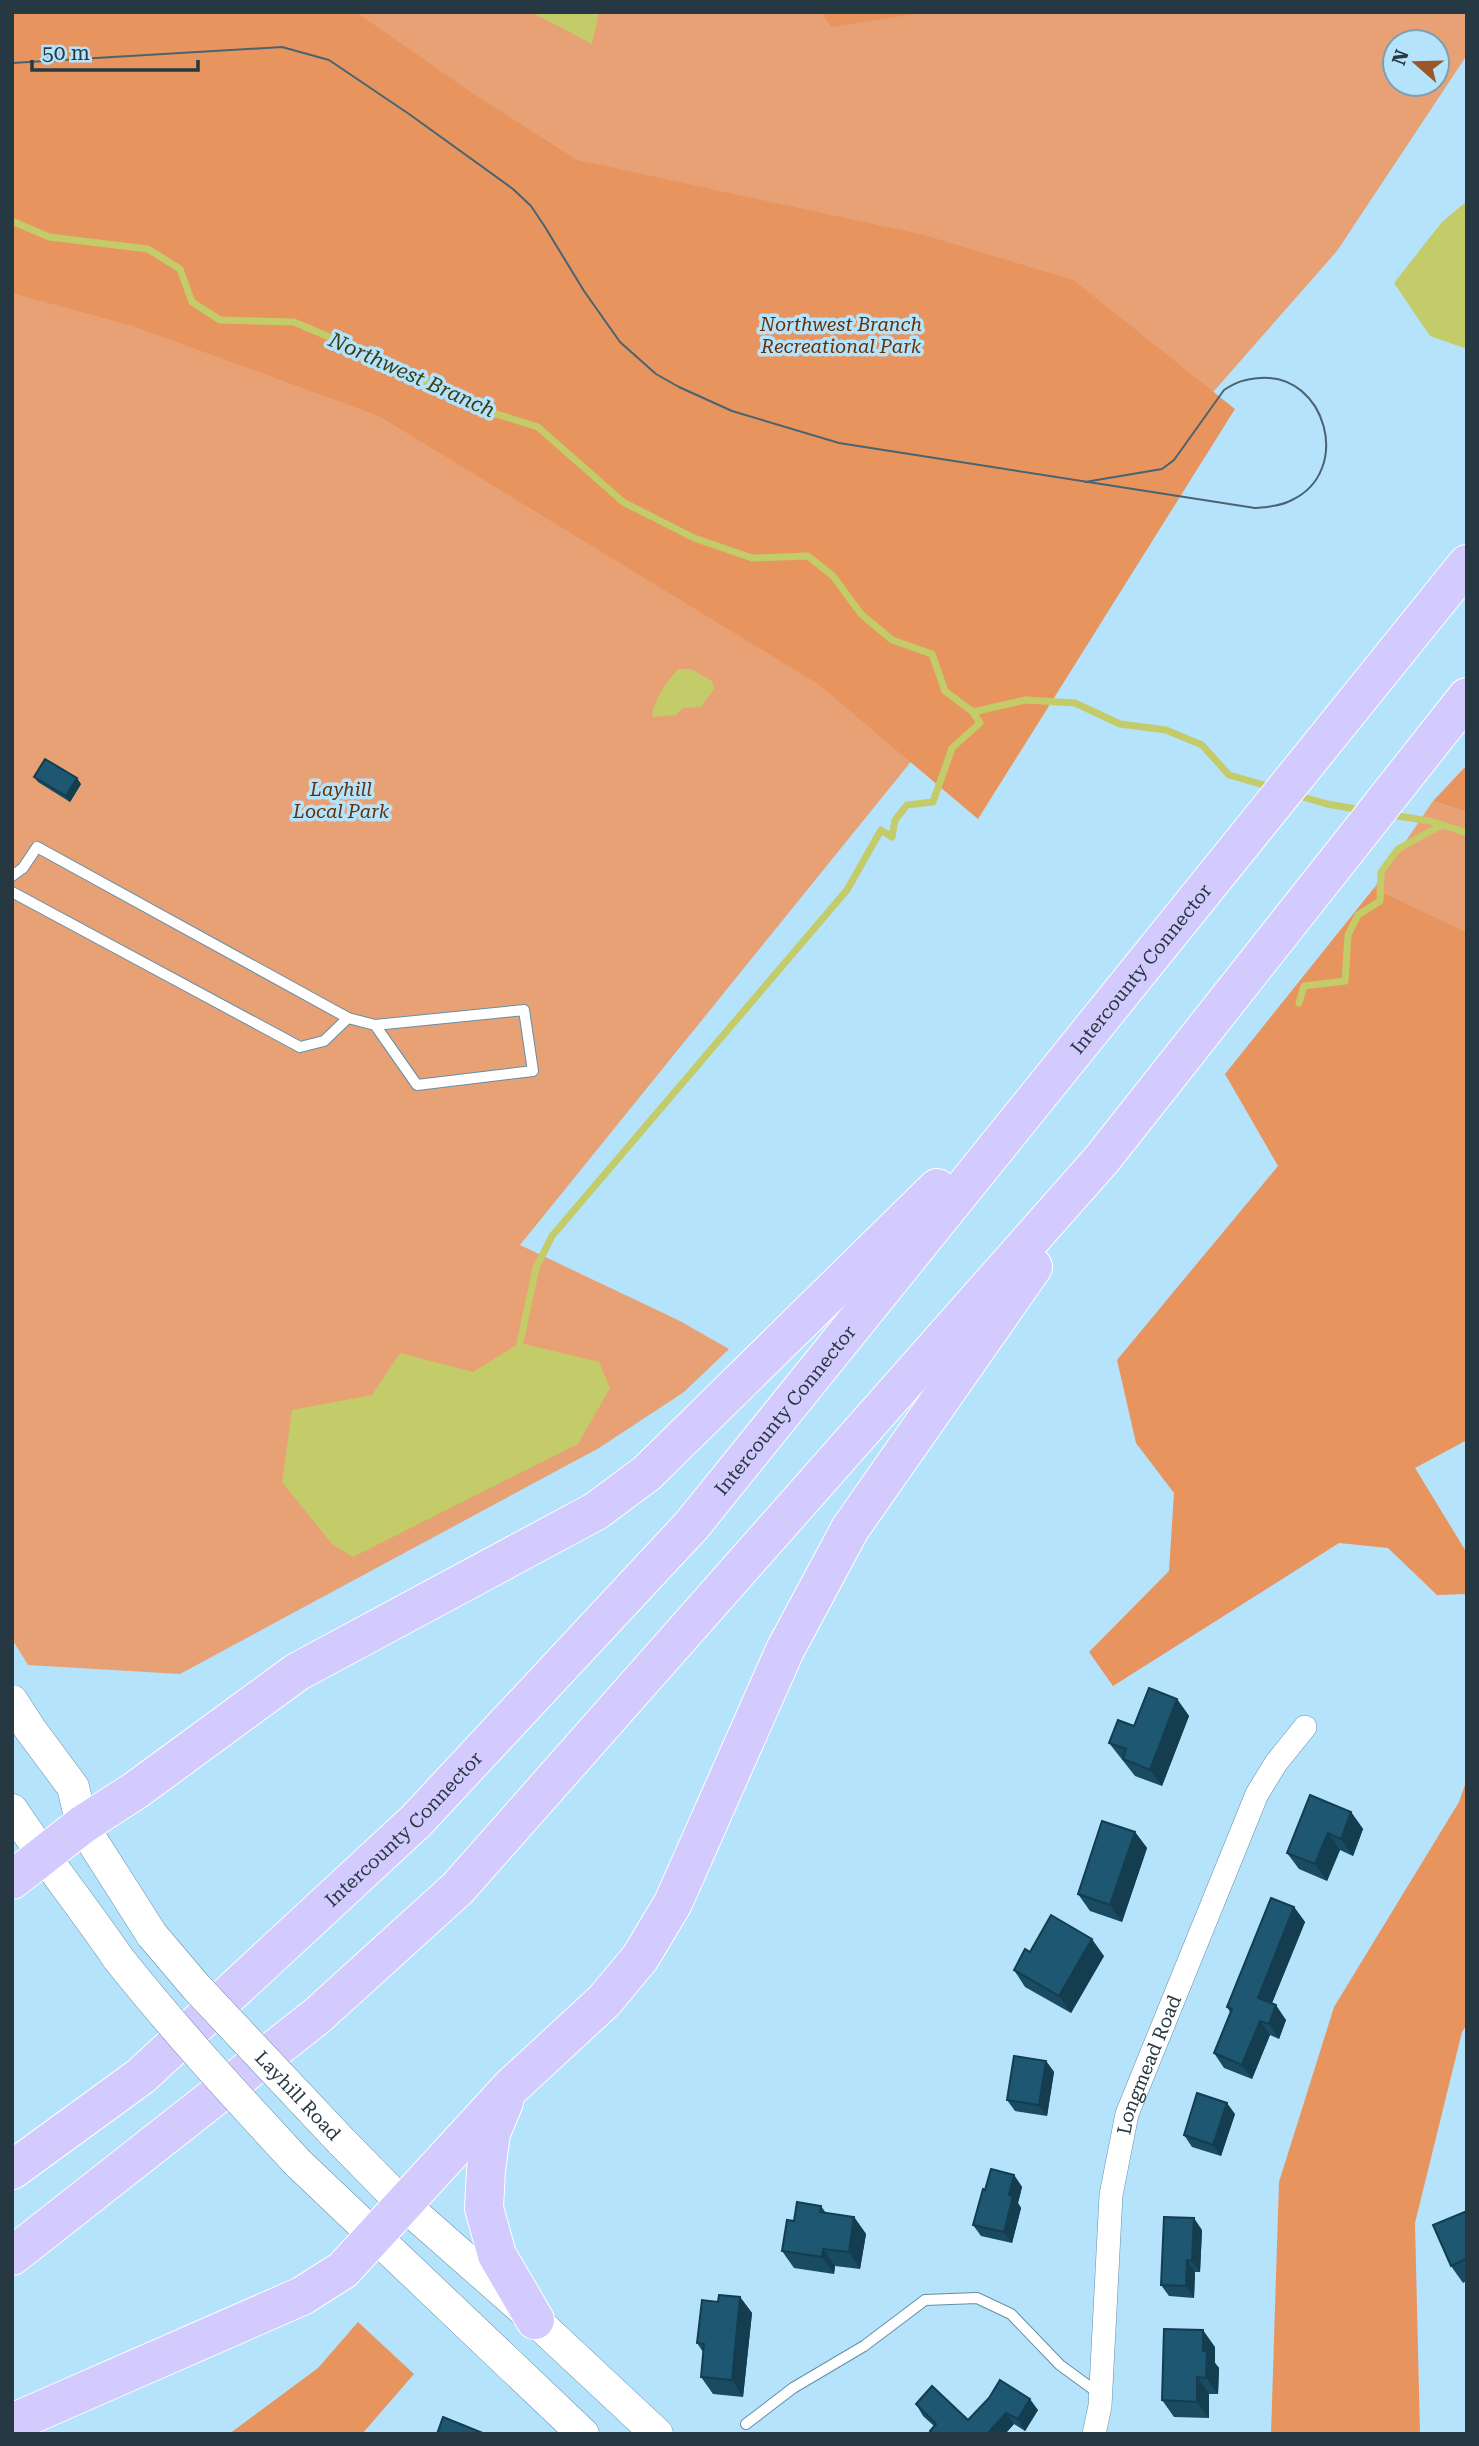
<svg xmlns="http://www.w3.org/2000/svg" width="1479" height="2446" viewBox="0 0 1479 2446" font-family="'Roboto Serif',serif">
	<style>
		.green { fill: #e8a175; fill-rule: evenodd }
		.forest { fill: #e7945e }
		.water { fill: #c4cb69 }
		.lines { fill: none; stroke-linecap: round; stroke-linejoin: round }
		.stream { stroke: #c4cb69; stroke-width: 7 }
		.lane-casing { stroke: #648fa7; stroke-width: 12 }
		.street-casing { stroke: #648fa7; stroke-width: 24 }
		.secondary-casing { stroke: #648fa7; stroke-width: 33 }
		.highway-casing { stroke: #fff; stroke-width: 40 }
		.lane { stroke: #fff; stroke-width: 10 }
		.street { stroke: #fff; stroke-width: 23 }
		.secondary { stroke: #fff; stroke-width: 32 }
		.highway { stroke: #d3cafd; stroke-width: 38 }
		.tram { stroke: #4a6371; stroke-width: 2 }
		.secondary-bridge-casing { stroke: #648fa7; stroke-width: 33; stroke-linecap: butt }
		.secondary-bridge { stroke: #fff; stroke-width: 32 }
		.wall { fill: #194b62 }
		.shaded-wall { fill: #143d50 }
		.building { fill: #1d5772; stroke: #143d50; stroke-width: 2 }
		.labels { text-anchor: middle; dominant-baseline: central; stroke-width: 7; stroke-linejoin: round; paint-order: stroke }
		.park-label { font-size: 19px; font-style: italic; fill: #653005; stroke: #b5e3fc }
		.street-label { font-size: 19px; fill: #263842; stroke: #b5e3fc }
		.water-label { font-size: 21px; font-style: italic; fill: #3a3d13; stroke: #b5e3fc }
	</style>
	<rect width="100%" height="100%" fill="#b5e3fc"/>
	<g class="green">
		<path d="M12 12H1467V55L1337 251 1172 439 520 1245 680 1321 729 1349 684 1392 599 1448 180 1674 28 1665 12 1639ZM1395 42H1437V84H1395Z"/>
		<path d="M1433 801 1467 812V932L1374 888Z"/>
	</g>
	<g class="forest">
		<path d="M12 12H356L472 93 577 160 924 235 1073 280 1235 409 978 819 818 684 379 416 133 326 12 293Z"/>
		<path d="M821 12H928L831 27Z"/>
		<path d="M1467 765V812L1433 801Z"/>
		<path d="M1374 888 1467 932V1440L1415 1468 1467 1553V1594L1437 1595 1388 1548 1339 1543 1113 1686 1089 1652 1169 1571 1174 1493 1136 1443 1117 1360 1278 1166 1225 1074Z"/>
		<path d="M1467 1779V2024L1462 2032 1415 2223 1420 2434H1271L1279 2182 1334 2007 1459 1802Z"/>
		<path d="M358 2322 414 2374 362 2434H229L318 2368Z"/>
	</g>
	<g class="water">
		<path d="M531 12H599L592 44Z"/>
		<path d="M1467 201V349L1430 336 1394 283 1442 222Z"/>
		<path d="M678 669H691L712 681 714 689 701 707 683 708 676 715 652 717C654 698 666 683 678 669Z"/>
		<path d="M520 1343 599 1362 610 1388 578 1444 353 1557 332 1544 282 1482 292 1410 372 1395 400 1353 473 1372Z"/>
	</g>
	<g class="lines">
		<g class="stream">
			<path d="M12 221 49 237 148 249 180 269 192 302 220 320 294 322 404 369 477 408 538 427 623 502 694 538 752 558 808 556 833 576 861 614 892 640 932 654 945 691 973 712 1025 700 1075 703 1120 724 1166 730 1202 745 1229 775 1271 787"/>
			<path d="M1296 795 1327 804 1362 810"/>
			<path d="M1391 815 1430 821 1467 833"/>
			<path d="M1299 1003 1304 986 1345 981 1348 935 1358 915 1380 901 1381 872 1398 849 1442 825"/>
			<path d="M520 1343 536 1268 552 1236 847 890 881 830 892 837 895 820 907 805 933 802 952 748 980 723 973 712"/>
		</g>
		<g class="lane-casing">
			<g id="lane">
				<path d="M12 876 23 868 37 847 348 1018 375 1025 524 1010 533 1071 417 1085 375 1025"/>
				<path d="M12 892 300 1047 324 1041 348 1018"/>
				<path d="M746 2424 793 2388 864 2346 925 2300 977 2298 1011 2314 1060 2365 1101 2395"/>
			</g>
		</g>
		<g class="street-casing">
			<g id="street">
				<path id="s1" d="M1094 2434 1100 2406 1111 2195 1127 2114 1257 1794 1276 1763 1305 1727"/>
			</g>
		</g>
		<g class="secondary-casing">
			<g id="secondary">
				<path d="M12 1701 30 1729 73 1787 82 1825 152 1935"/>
				<path d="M12 1810C46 1861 84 1908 118 1958"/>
				<path d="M341 2141 402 2203 535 2320 657 2434"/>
				<path d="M298 2163 583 2434"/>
			</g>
		</g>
		<g class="highway-casing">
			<g id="highway">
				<path d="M12 1880 82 1825 136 1790 297 1672 596 1511 647 1473 937 1188"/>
				<path d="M504 2102 491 2133 486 2170 484 2208 497 2255 535 2320"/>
				<path id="s2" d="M12 2170 141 2076 416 1821 692 1525 1467 564"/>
				<path d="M12 2256 317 2016 458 1888 1102 1159 1467 697"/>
				<path d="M12 2423 302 2296 343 2270 510 2088 604 2001 640 1958 673 1903 785 1650 850 1529 1033 1267"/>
			</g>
		</g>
		<use href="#lane" class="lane"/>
		<use href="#street" class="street"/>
		<use href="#secondary" class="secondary"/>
		<use href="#highway" class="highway"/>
		<path class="tram" d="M12 63 282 47 329 60 409 114 513 189 531 206 545 227 584 291 620 342 656 374 679 387 732 411 839 443 1255 508C1267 507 1281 506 1292 500 1353 471 1326 373 1260 378 1245 379 1236 382 1224 390L1174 460 1162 469 1085 482"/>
		<g class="secondary-bridge-casing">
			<g id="secondary-bridge">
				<path id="s3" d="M152 1935 197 1988 341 2141"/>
				<path d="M118 1958C175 2030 236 2096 298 2163"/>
			</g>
		</g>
		<use href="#secondary-bridge" class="secondary-bridge"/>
	</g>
	<g class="wall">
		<path d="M34 777 81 784 70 802 38 782Z"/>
		<path d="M1177 1699 1189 1716 1162 1786 1135 1776 1109 1743Z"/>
		<path d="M1351 1812 1363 1829 1353 1856 1340 1850 1327 1881 1299 1869 1287 1853Z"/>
		<path d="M1135 1832 1147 1848 1122 1922 1090 1911 1078 1894Z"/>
		<path d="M1294 1907 1305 1922 1272 2003 1286 2020 1279 2039 1270 2035 1252 2079 1224 2068 1214 2053 1230 2012 1227 2007Z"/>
		<path d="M1030 1952 1104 1956 1071 2013 1025 1987 1014 1970Z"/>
		<path d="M1046 2061 1054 2072 1047 2116 1015 2111 1007 2100Z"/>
		<path d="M1235 2114 1221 2156 1192 2147 1184 2135Z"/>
		<path d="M1014 2175 1022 2187 1018 2203 1021 2208 1012 2243 981 2236 973 2225 985 2190Z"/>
		<path d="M821 2206 826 2213 854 2217 866 2234 860 2269 835 2266 834 2274 794 2268 782 2251 794 2221Z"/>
		<path d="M1467 2211V2281L1463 2283 1451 2266Z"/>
		<path d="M1202 2230 1200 2272H1195L1194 2298 1169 2296 1161 2285Z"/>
		<path d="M740 2297 752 2313 743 2397 713 2394 701 2377 703 2352 697 2343 718 2302Z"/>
		<path d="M1215 2347V2363L1219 2368 1218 2394H1209V2418L1174 2417 1162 2400Z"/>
		<path d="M989 2398 1038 2410 1025 2431 1014 2424 1005 2434H932L930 2431 934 2426 923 2416 916 2404 968 2420Z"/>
	</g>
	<g class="shaded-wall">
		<path d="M77 778 81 784 70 802 66 796Z"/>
		<path d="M1177 1699 1189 1716 1162 1786 1150 1770Z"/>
		<path d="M1351 1812 1363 1829 1353 1856 1341 1839Z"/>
		<path d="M1135 1832 1147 1848 1122 1922 1110 1905Z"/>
		<path d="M1328 1833 1340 1850 1327 1881 1315 1864Z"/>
		<path d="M1294 1907 1305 1922 1268 2013 1258 1998Z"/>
		<path d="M1092 1939 1104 1956 1071 2013 1059 1996Z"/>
		<path d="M1276 2005 1286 2020 1279 2039 1269 2024Z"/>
		<path d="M1260 2021 1270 2035 1252 2079 1242 2065Z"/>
		<path d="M1046 2061 1054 2072 1047 2116 1039 2105Z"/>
		<path d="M1227 2103 1235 2114 1221 2156 1213 2145Z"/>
		<path d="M1014 2175 1022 2187 1018 2203 1021 2208 1012 2243 1004 2232 1009 2195Z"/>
		<path d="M854 2217 866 2234 860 2269 849 2252Z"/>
		<path d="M1194 2218 1202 2230 1200 2272 1192 2261Z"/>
		<path d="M823 2249 835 2266 834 2274 822 2257Z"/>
		<path d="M1187 2260 1195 2272 1194 2298 1186 2286Z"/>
		<path d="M740 2297 752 2313 743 2397 732 2380Z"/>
		<path d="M1203 2330 1215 2347V2363L1219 2368 1218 2394 1206 2378 1203 2351Z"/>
		<path d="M1197 2377 1209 2394V2418L1197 2402Z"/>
		<path d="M1030 2399 1038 2410 1025 2431 1018 2419Z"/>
		<path d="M1006 2413 1014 2424 1005 2434H987Z"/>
	</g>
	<g class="building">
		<path d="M45 759 77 778 66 796 34 777Z"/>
		<path d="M1149 1688 1177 1699 1150 1770 1123 1759 1126 1749 1109 1743 1118 1720 1134 1726Z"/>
		<path d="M1310 1795 1351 1812 1341 1839 1328 1833 1315 1864 1287 1853Z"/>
		<path d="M1102 1821 1135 1832 1110 1905 1078 1894Z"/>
		<path d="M1271 1898 1294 1907 1258 1998 1276 2005 1269 2024 1260 2021 1242 2065 1214 2053 1232 2009 1227 2007Z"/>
		<path d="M1051 1915 1092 1939 1059 1996 1014 1970 1025 1949 1030 1952Z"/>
		<path d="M1014 2056 1046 2061 1039 2105 1007 2100Z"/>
		<path d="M1197 2093 1227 2103 1213 2145 1184 2135Z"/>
		<path d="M991 2169 1014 2175 1009 2195 1013 2196 1004 2232 973 2225 983 2189 985 2190Z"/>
		<path d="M797 2202 821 2206 820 2212 854 2217 849 2252 823 2249 822 2257 782 2251 787 2220 794 2221Z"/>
		<path d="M1467 2211V2260L1466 2259 1451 2266 1433 2225Z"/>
		<path d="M1164 2217 1194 2218 1192 2261 1187 2260 1186 2286 1161 2285Z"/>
		<path d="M719 2295 740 2297 732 2380 701 2377 704 2344 697 2343 702 2300 718 2302Z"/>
		<path d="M1164 2329 1203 2330V2351H1207L1206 2378 1197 2377V2402L1162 2400Z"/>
		<path d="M1000 2380 1030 2399 1018 2419 1006 2413 987 2434H933L930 2431 936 2424 916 2404 932 2386 968 2420 989 2398Z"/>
		<path d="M443 2417 485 2434H437Z"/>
	</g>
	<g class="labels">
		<g class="park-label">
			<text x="841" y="324">Northwest Branch<tspan x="841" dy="22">Recreational Park</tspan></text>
			<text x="341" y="789">Layhill<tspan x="341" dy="22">Local Park</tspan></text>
		</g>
		<g class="street-label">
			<text stroke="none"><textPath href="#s2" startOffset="1654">Intercounty Connector</textPath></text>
			<text stroke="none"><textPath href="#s2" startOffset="1087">Intercounty Connector</textPath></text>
			<text stroke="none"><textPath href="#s2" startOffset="520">Intercounty Connector</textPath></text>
			<text stroke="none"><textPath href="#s1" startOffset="376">Longmead Road</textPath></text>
			<text stroke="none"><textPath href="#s3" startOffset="217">Layhill Road</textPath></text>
		</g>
		<g class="water-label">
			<text transform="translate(412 375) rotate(24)">Northwest Branch</text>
		</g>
	</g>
	<rect width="1479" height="2446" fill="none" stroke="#263842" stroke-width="28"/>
	<g transform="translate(1416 63) rotate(290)"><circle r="33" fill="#b5e3fc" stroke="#7c9fb2" stroke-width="2"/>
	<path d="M0-5L12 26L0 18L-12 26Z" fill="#9b5728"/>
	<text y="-10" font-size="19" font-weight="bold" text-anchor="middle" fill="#263842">N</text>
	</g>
	<path d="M32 60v10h166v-10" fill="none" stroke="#263842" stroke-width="3.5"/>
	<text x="42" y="60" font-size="21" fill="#263842" stroke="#b5e3fc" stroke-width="5" paint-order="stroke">50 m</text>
</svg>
